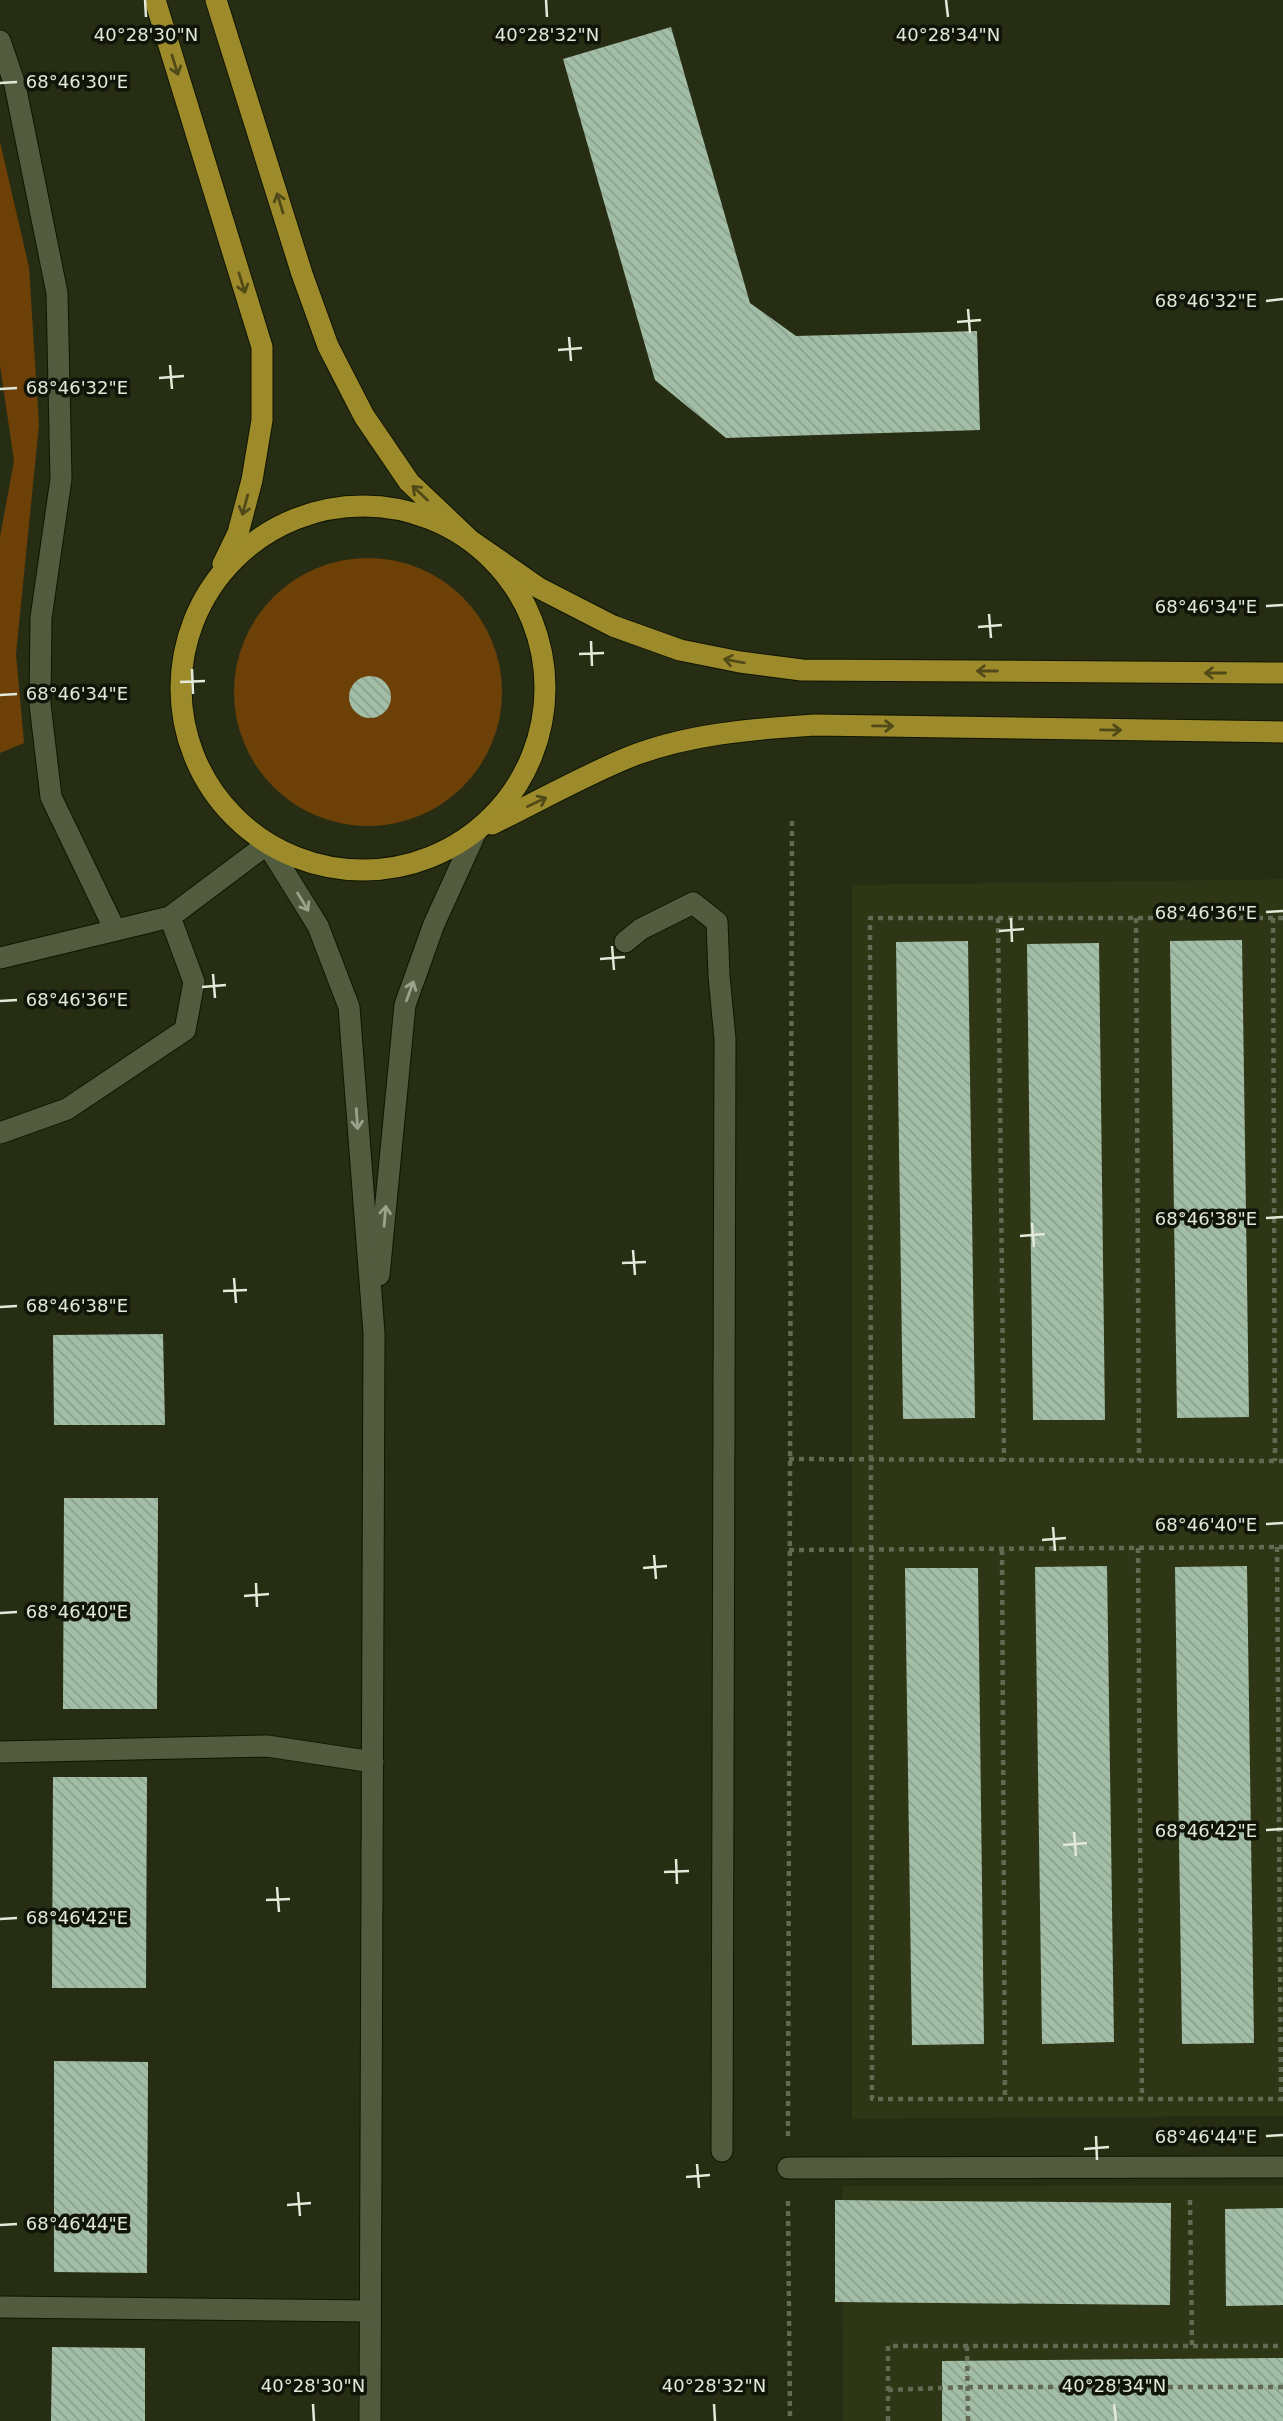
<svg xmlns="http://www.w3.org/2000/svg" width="1283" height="2421" viewBox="0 0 1283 2421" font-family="'DejaVu Sans',sans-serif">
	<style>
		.built { fill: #2e3615 }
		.grass { fill: #6d4007 }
		.building { fill: url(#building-back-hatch) }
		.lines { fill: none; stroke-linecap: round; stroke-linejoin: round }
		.minor-casing { stroke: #0f1500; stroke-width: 23 }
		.major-casing { stroke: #0f1500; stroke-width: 23 }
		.path { stroke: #636a53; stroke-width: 4.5; stroke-dasharray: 5 5; stroke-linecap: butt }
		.minor { stroke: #535b3f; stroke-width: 21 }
		.major { stroke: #9d8b2b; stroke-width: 21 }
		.oneway { stroke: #504a18 }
		.oneway2 { stroke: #9ba28c }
		.ticks { fill: none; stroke: #e3e9d9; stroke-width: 2.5 }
		.ticks-label { font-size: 18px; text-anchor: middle; fill: #e3e9d9; stroke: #111409; stroke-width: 7; stroke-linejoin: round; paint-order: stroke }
	</style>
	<defs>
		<pattern id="building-back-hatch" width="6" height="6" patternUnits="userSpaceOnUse" patternTransform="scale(1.75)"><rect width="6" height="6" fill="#a3bea7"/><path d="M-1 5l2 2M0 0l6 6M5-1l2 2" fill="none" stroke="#8ba08e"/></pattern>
	</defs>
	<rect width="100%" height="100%" fill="#262d13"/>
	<g class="built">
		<path d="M1283 879V2116L852 2119V885Z"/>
		<path d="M1283 2185V2421H843L842 2186Z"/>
	</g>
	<g class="grass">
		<path d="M0 142 29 267 39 425 16 654 24 743 0 753V537L14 461 0 365Z"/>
		<circle cx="368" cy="692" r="134"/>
	</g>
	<g class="building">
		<path d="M671 27 750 303 796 336 977 331 980 430 726 438 655 380 563 59Z"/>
		<circle cx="370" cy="697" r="21"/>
		<path d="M1242 940 1249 1417 1177 1418 1170 941Z"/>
		<path d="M968 941 975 1418 903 1419 896 942Z"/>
		<path d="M1099 943 1105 1420H1033L1027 944Z"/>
		<path d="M163 1334 165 1425H54L53 1335Z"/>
		<path d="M64 1498H158L157 1709H63Z"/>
		<path d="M1107 1566 1114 2042 1042 2044 1035 1567Z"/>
		<path d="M1247 1566 1254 2043 1182 2044 1175 1567Z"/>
		<path d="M905 1568H978L984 2044 912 2045Z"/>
		<path d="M53 1777H147L146 1988H52Z"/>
		<path d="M54 2061 148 2062 147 2273 54 2272Z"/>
		<path d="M835 2200 1171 2203 1170 2305 835 2302Z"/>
		<path d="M1283 2208V2305L1226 2306 1225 2209Z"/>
		<path d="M52 2347 145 2348V2421H51Z"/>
		<path d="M1283 2358V2421H942V2361Z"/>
	</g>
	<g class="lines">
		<g class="minor-casing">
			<g id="minor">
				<path d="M0 41 15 85 57 293 61 479 41 618 40 704 51 797 115 930"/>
				<path d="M625 942 641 929 693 903 717 922 719 976 725 1039 722 2151"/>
				<path d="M0 958 170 917 267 844 318 926 349 1007 374 1333 370 2421"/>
				<path d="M0 1133 67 1109 185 1030 194 982 170 917"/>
				<path d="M379 1275 405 1005 434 924 476 832"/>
				<path d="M0 1752 267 1746 373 1762"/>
				<path d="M788 2168 1283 2167"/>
				<path d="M0 2307 370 2311"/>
			</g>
		</g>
		<g class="major-casing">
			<g id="major">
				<path d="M155 0 262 347V420L252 480 238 533 223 564"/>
				<path d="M216 0 302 274 328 346 364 416 409 482 470 540 539 588 613 626 680 650 740 662 802 670 1283 673"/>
				<circle cx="363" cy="688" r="182"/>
				<path d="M492 824C537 802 581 777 627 758 686 734 752 729 815 725L1283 732"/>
			</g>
		</g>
		<g class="path">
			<path d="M998 918 1004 1461"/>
			<path d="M1136 918 1139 1461"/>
			<path d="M1273 918 1275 1461"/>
			<path d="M1283 918H870L872 2099H1283"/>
			<path d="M789 1459 1283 1461"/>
			<path d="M1277 1547 1281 2099"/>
			<path d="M1138 1548 1142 2099"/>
			<path d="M789 1550 1283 1547"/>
			<path d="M1002 1550 1005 2099"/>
			<path d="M788 2136 792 821"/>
			<path d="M1190 2200 1192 2346"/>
			<path d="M788 2201 790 2421"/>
			<path d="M967 2346 968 2421"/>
			<path d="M888 2390 967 2387H1283"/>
			<path d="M888 2421V2346H1283"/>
		</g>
		<use href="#minor" class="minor"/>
		<use href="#major" class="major"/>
	</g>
	<defs><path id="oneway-shaft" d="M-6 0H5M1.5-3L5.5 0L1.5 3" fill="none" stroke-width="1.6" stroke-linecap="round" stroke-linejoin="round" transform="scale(1.75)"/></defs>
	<g class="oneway">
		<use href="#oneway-shaft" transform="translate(175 65) rotate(73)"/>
		<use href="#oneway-shaft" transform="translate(280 203) rotate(-107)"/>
		<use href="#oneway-shaft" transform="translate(242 283) rotate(73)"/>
		<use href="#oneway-shaft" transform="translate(420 493) rotate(-136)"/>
		<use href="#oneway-shaft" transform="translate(245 505) rotate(105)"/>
		<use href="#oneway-shaft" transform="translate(734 661) rotate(-170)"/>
		<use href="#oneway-shaft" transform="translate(987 671) rotate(-180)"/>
		<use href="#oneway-shaft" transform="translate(1215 673) rotate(-180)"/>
		<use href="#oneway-shaft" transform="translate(883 726) rotate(1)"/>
		<use href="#oneway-shaft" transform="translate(1111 730) rotate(1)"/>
		<use href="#oneway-shaft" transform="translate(537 802) rotate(-26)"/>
	</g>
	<g class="oneway2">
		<use href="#oneway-shaft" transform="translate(303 902) rotate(59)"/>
		<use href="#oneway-shaft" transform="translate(410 991) rotate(-70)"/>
		<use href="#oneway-shaft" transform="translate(357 1119) rotate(86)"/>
		<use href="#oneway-shaft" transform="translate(385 1216) rotate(-85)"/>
	</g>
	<path class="ticks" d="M145 0 146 17M546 0 547 17M946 0 948 17M0 83 17 82M1266 301 1283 299M968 309 970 333M957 322 981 320M569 337 571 361M558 350 582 348M170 365 172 389M159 378 184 376M0 389 17 388M1266 606 1283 605M989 614 991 638M978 627 1002 625M591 641 592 666M579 654 604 653M192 669 193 694M180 682 205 681M0 695 17 694M1266 912 1283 911M1011 918 1012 942M999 931 1024 929M612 946 614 970M600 959 625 957M213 974 215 998M202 987 226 985M0 1001 17 1000M1266 1218 1283 1217M1032 1223 1034 1247M1020 1236 1045 1234M633 1250 635 1275M622 1263 646 1262M234 1278 236 1303M223 1291 247 1290M0 1307 17 1306M1266 1524 1283 1523M1053 1527 1055 1551M1042 1540 1066 1538M654 1555 656 1579M643 1568 667 1566M256 1583 257 1607M244 1596 269 1594M0 1613 17 1612M1266 1830 1283 1829M1074 1832 1076 1856M1063 1845 1087 1843M676 1859 677 1884M664 1872 689 1871M277 1887 279 1912M266 1900 290 1899M0 1919 17 1918M1096 2136 1097 2160M1266 2136 1283 2135M1084 2149 1109 2147M697 2164 699 2188M686 2177 710 2175M298 2192 300 2216M287 2205 311 2203M0 2225 17 2224M313 2404 314 2421M714 2404 715 2421M1114 2404 1116 2421"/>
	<g class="ticks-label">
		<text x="146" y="41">40°28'30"N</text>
		<text x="547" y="41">40°28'32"N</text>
		<text x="948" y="41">40°28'34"N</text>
		<text x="77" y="88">68°46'30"E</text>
		<text x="1206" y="307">68°46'32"E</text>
		<text x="77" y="394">68°46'32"E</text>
		<text x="1206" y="613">68°46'34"E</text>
		<text x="77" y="700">68°46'34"E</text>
		<text x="1206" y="919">68°46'36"E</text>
		<text x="77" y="1006">68°46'36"E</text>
		<text x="1206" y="1225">68°46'38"E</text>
		<text x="77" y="1312">68°46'38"E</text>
		<text x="1206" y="1531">68°46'40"E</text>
		<text x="77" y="1618">68°46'40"E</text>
		<text x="1206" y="1837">68°46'42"E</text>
		<text x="77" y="1924">68°46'42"E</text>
		<text x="1206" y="2143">68°46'44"E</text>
		<text x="77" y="2230">68°46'44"E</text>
		<text x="313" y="2392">40°28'30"N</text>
		<text x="714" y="2392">40°28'32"N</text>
		<text x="1114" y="2392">40°28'34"N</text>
	</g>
</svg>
